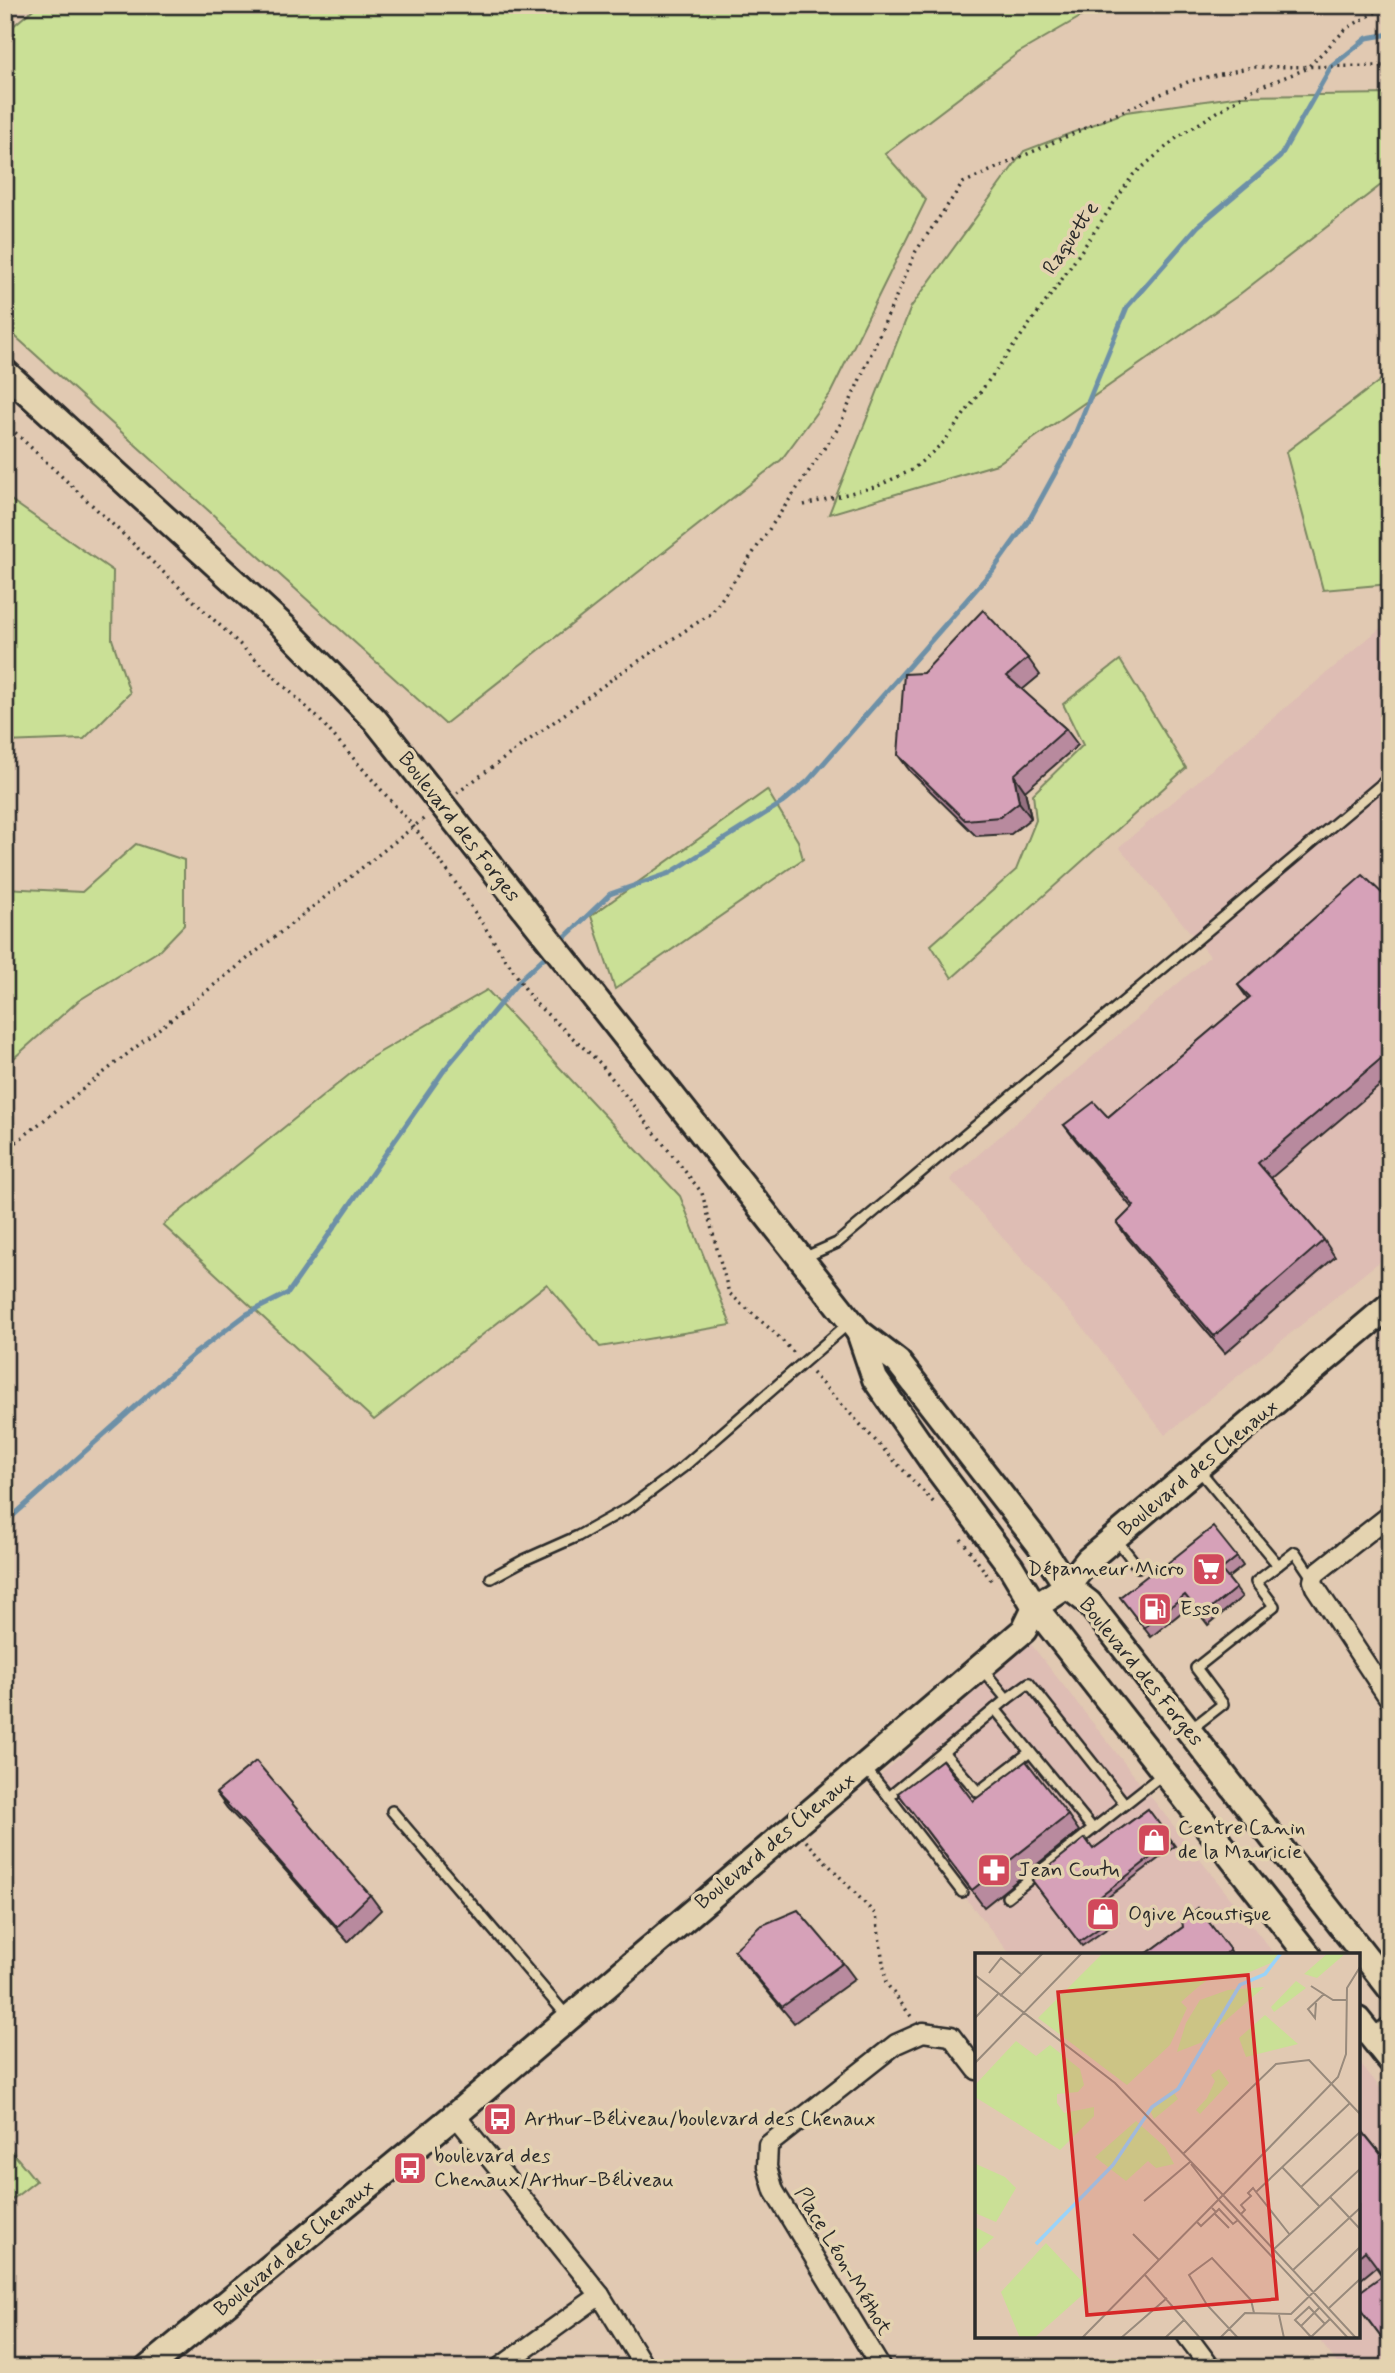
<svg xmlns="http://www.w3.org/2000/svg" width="1395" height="2373" viewBox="0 0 1395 2373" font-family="Mynerve,sans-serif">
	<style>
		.built { fill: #debdb4 }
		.green { fill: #cae096; stroke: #7a8660; stroke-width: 2 }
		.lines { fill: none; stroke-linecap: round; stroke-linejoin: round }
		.stream { stroke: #6d90a7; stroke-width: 5 }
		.lane-casing { stroke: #2b2b2b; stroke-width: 14 }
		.street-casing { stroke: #2b2b2b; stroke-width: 23 }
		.secondary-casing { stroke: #2b2b2b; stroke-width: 30 }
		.path { stroke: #2b2b2b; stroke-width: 3.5; stroke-dasharray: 2 5; stroke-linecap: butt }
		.lane { stroke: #e4d3b0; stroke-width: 9 }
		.street { stroke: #e4d3b0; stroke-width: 18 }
		.secondary { stroke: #e4d3b0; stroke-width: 24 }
		.wall { fill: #b88a9e; stroke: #2b2b2b; stroke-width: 2 }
		.shaded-wall { fill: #967181; stroke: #2b2b2b; stroke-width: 2 }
		.building { fill: #d6a1b8; stroke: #2b2b2b; stroke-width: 2 }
		.labels { text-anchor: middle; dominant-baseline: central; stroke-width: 7; stroke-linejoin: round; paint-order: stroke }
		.street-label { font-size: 21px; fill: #2b2b2b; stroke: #e4d3b0 }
		.poi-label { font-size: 21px; fill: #2b2b2b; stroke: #e4d3b0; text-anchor: start }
		.inset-river { fill: none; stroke: #99d3f9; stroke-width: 3.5 }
		.inset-road { fill: none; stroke: #988a7c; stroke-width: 2 }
		.view { fill: #d62828; fill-opacity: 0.15; stroke: #d62828; stroke-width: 3.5 }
		.inset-edge { fill: none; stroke: #2b2b2b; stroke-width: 3.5 }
	</style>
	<rect width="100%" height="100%" fill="#e1c9b2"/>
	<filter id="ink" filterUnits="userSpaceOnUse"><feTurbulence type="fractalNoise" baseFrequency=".0143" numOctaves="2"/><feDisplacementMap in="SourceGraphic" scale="14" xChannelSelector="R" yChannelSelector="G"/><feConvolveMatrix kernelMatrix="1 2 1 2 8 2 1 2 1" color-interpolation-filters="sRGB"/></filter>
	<g filter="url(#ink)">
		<g class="built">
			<path d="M1390 620V1253L1165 1435 1080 1324 950 1179 1210 956 1119 847Z"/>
			<path d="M1030 1643 1275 1955H1011L873 1782Z"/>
			<path d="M1358 2060 1390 2100V2368H1341L1316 2336H1358Z"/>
		</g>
		<g class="green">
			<path d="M38 5H1101L1018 53 885 154 926 200 830 394 781 460 445 724 5 327V33Z"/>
			<path d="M1390 94V178L1236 297 997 464 829 514 911 307 1024 151 1126 112 1241 96Z"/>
			<path d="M1390 373V584L1323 590 1286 452Z"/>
			<path d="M5 496 113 571 112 639 130 693 84 739 5 742Z"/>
			<path d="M1120 660 1186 768 952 978 931 945 1016 870 1036 820 1033 794 1083 745 1063 704Z"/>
			<path d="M767 790 798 841 803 859 615 989 591 916Z"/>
			<path d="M136 844 184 860V925L160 950 78 1001 5 1066V888L82 892Z"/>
			<path d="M487 990 680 1196 731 1325 600 1347 547 1284 374 1420 163 1225 370 1058Z"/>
			<path d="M5 2143 36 2181 5 2205Z"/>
		</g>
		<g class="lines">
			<g class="stream">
				<path d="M561 941 610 894 670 873 782 803 808 781 993 570 1031 517 1071 444 1127 307 1198 226 1280 157 1331 67 1367 38 1390 34"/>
				<path d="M5 1523 194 1354 247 1314 288 1293 445 1069 521 979 551 951"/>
			</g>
			<g class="lane-casing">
				<g id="lane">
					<path d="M803 1258 837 1243 1390 777"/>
					<path d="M1199 1470 1278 1565"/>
					<path d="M1116 1539 1138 1567"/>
					<path d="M491 1578 524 1560 578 1536 630 1507 682 1468 849 1323"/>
					<path d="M1007 1699 1029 1683 1125 1804 1163 1774"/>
					<path d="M995 1709 1093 1829"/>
					<path d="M1191 1729 1223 1704 1196 1668 1274 1606 1256 1582 1295 1552 1313 1579"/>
					<path d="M943 1752 978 1792 1030 1752"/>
					<path d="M865 1768 889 1797 1007 1699 982 1669"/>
					<path d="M889 1797 962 1892"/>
					<path d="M392 1811 567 2016"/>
					<path d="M1007 1897 1125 1804"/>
				</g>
			</g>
			<g class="street-casing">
				<g id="street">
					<path d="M1390 1515 1315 1574 1313 1581 1315 1587 1390 1700"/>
					<path d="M1373 2039 1390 2026"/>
					<path d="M455 2115 600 2295 645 2368"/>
					<path d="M1187 2336 1211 2368"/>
					<path d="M499 2368 600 2295"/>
					<path d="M881 2368 774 2191 767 2167 768 2145 896 2044 923 2032 951 2036 977 2070"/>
				</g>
			</g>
			<g class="secondary-casing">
				<g id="secondary">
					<path d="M5 372 283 626 376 721 859 1332 898 1362 1039 1544 1067 1586 1089 1603 1390 1988"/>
					<path d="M859 1332 875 1379 934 1464 1011 1567 1035 1607 1308 1955"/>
					<path d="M1358 2020 1390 2060"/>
					<path d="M148 2368 455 2115 1024 1630 1035 1607 1067 1586 1088 1560 1390 1305"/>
				</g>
			</g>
			<g class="path">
				<path d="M5 423 318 718 413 826 449 873 534 1002 600 1063 702 1193 729 1293 776 1334 795 1354"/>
				<path d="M804 505 878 486 912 470 944 442 1058 285 1133 175 1179 136 1254 89 1306 69 1347 28 1378 11 1390 10"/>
				<path d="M457 793 619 674 712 613 839 427 916 251 963 183 1190 81 1252 67 1390 66"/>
				<path d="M5 1151 426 817"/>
				<path d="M812 1373 936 1505"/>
				<path d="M961 1539 994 1584"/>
				<path d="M806 1841 876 1915 886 1983 913 2019"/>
			</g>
			<use href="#lane" class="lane"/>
			<use href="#street" class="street"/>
			<use href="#secondary" class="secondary"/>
		</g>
		<g class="wall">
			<path d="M1028 658 1040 675 1022 690 1066 729 1078 745 1025 791 1031 818 1011 834 976 836 910 771 898 755 923 673Z"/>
			<path d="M1390 901V1077L1271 1178 1324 1240 1335 1257 1225 1353 1128 1239 1117 1223 1132 1208 1076 1141 1064 1125 1108 1117 1248 999 1238 985Z"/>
			<path d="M1237 1557 1243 1566 1228 1578 1242 1597 1208 1625 1192 1604 1151 1637 1120 1597 1154 1574Z"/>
			<path d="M216 1793 370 1895 381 1910 348 1942 272 1855 227 1808Z"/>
			<path d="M898 1793 973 1801 1068 1815 1079 1831 984 1907Z"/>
			<path d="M1148 1809 1175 1846 1103 1901 1118 1921 1082 1946 1032 1880 1093 1849Z"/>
			<path d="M1198 1908 1233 1955H1145L1183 1927Z"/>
			<path d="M734 1950 843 1963 855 1979 794 2023 746 1966Z"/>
			<path d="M1358 2126 1383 2157 1390 2160V2349L1358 2307 1382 2276 1376 2267 1360 2280 1358 2278Z"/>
		</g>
		<path class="shaded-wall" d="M1014 775 1025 791 1031 818 1019 802Z"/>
		<g class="building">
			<path d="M983 610 1028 658 1007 676 1066 729 1014 775 1019 802 1000 817 965 820 898 755 904 674 923 673Z"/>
			<path d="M1363 875 1390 901V1051L1258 1163 1324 1240 1214 1336 1117 1223 1134 1206 1064 1125 1094 1102 1108 1117 1250 997 1238 985Z"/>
			<path d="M1213 1527 1237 1557 1221 1570 1236 1588 1202 1616 1185 1595 1144 1628 1120 1597 1152 1572 1154 1574Z"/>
			<path d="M942 1760 973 1801 1026 1761 1068 1815 972 1890 898 1793Z"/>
			<path d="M256 1761 370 1895 337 1927 261 1840 216 1793Z"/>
			<path d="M1148 1809 1172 1841 1100 1897 1115 1917 1079 1942 1032 1880 1085 1838 1093 1849Z"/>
			<path d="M1198 1908 1230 1950 1224 1955H1145L1183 1927 1182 1920Z"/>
			<path d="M798 1910 843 1963 782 2007 734 1950 760 1926Z"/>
			<path d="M1358 2126 1383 2157 1386 2156 1390 2160V2341L1386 2344 1358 2306V2293L1383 2275 1365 2251 1358 2257Z"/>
		</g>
	</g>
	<defs>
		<g id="supermarket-square" transform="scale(1.75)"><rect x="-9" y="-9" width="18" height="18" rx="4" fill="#d1495b" stroke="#e4d3b0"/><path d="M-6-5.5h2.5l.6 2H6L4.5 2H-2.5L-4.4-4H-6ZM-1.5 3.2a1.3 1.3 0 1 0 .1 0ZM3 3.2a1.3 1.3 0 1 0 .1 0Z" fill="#fff"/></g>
		<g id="fuel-square" transform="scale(1.75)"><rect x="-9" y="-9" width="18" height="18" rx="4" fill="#d1495b" stroke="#e4d3b0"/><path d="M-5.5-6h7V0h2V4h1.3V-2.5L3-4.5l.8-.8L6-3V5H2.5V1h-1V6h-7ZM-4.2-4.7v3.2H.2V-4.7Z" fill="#fff"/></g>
		<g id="shop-square" transform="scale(1.75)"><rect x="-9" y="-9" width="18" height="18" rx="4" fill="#d1495b" stroke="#e4d3b0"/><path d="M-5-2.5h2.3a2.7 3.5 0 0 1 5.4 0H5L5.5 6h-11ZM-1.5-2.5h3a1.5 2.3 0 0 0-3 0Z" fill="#fff"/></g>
		<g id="pharmacy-square" transform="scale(1.75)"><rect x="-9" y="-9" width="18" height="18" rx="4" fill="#d1495b" stroke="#e4d3b0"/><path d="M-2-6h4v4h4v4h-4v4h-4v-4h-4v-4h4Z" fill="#fff"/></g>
		<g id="bus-square" transform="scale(1.75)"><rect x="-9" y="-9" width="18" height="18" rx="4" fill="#d1495b" stroke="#e4d3b0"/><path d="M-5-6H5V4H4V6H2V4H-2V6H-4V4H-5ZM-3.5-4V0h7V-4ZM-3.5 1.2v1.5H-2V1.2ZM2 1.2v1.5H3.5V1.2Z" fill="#fff"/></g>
	</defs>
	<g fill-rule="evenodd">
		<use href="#supermarket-square" x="1209" y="1569"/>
		<use href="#fuel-square" x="1155" y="1609"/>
		<use href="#shop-square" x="1154" y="1840"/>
		<use href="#pharmacy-square" x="994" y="1870"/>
		<use href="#shop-square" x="1103" y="1914"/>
		<use href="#bus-square" x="500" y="2119"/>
		<use href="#bus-square" x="410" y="2168"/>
	</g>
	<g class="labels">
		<g class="street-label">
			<text transform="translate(1071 238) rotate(-56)">Raquette</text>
			<text transform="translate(459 827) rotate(52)">Boulevard des Forges</text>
			<text transform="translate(1198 1468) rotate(-40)">Boulevard des Chenaux</text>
			<text transform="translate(1141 1672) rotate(51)">Boulevard des Forges</text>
			<text transform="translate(775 1841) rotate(-40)">Boulevard des Chenaux</text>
			<text transform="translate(294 2248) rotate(-40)">Boulevard des Chenaux</text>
			<text transform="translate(843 2261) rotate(59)">Place Léon-Méthot</text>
		</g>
		<g class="poi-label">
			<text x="1184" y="1569" text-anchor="end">Dépanneur Micro</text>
			<text x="1180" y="1609">Esso</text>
			<text x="1178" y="1828">Centre Canin<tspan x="1178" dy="24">de la Mauricie</tspan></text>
			<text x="1018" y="1870">Jean Coutu</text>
			<text x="1128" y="1914">Ogive Acoustique</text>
			<text x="524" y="2119">Arthur-Béliveau/boulevard des Chenaux</text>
			<text x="434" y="2156">boulevard des<tspan x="434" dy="24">Chenaux/Arthur-Béliveau</tspan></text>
		</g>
	</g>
	<g transform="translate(975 1953)">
		<rect width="385" height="385" fill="#e1c9b2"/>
		<path d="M128 0H306L298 9 263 24 235 25 223 34 206 49 212 55 195 92 152 132 63 65ZM353 0H371L342 25 329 21ZM321 28 331 35 299 59 296 54ZM289 34 225 90 202 99 211 70 225 47 253 37ZM290 62 323 91 271 104 264 85ZM41 88 61 103 75 92 105 116 109 132 103 139 82 141V150L89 160 119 154V163L85 197 0 144V132ZM244 116 254 130 225 161 221 157 232 145 240 128 236 122ZM197 137 203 146 179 166 175 157ZM161 168 190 194 199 211 181 215 173 208 151 228 120 204ZM1 211 30 224 41 235 21 269 0 260ZM0 274 19 284 0 301ZM71 290 114 336 59 385H45L26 339Z" fill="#cae096"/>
		<path class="inset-river" d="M61 291 138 212 177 154 203 136 265 32 290 21 306 0"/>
		<path class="inset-road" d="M14 20 26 5 47 22M0 22 140 130 248 242 363 124 371 101 372 35 385 14M336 33 358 47H371M25 43 68 0M341 50 340 65 333 56 349 41M0 65 23 41M0 110 107 0M208 201 301 111 334 107 385 161M216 211 243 246M307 214 345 254M326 234 385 179M281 239 375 150M281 239 315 282M355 244 385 276M243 246 373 385M169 248 215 209M241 259 244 256 258 271 263 267M239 260 254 275M266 261 270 257 266 252 276 243 273 240 278 235 281 239M222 269 226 273 241 259 237 255M158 281 184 307M298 297 385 216M318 317 385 255M170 322 225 385M344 355 326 373 336 384 355 366M354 355 385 326M304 362 309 385M326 373 320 367 334 354 350 371M107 385 248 242 381 385M146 385 192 345M190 385 209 367M245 385 270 360 316 361 385 294M263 385 232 352 214 322 237 305 276 347 279 360"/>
		<path class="view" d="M273 22 302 346 112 362 83 39Z"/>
		<rect width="385" height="385" class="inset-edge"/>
	</g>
	<rect width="1395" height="2373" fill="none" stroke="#e4d3b0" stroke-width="28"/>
	<rect x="14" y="14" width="1367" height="2345" fill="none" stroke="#2b2b2b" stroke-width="2.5" filter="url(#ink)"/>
</svg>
